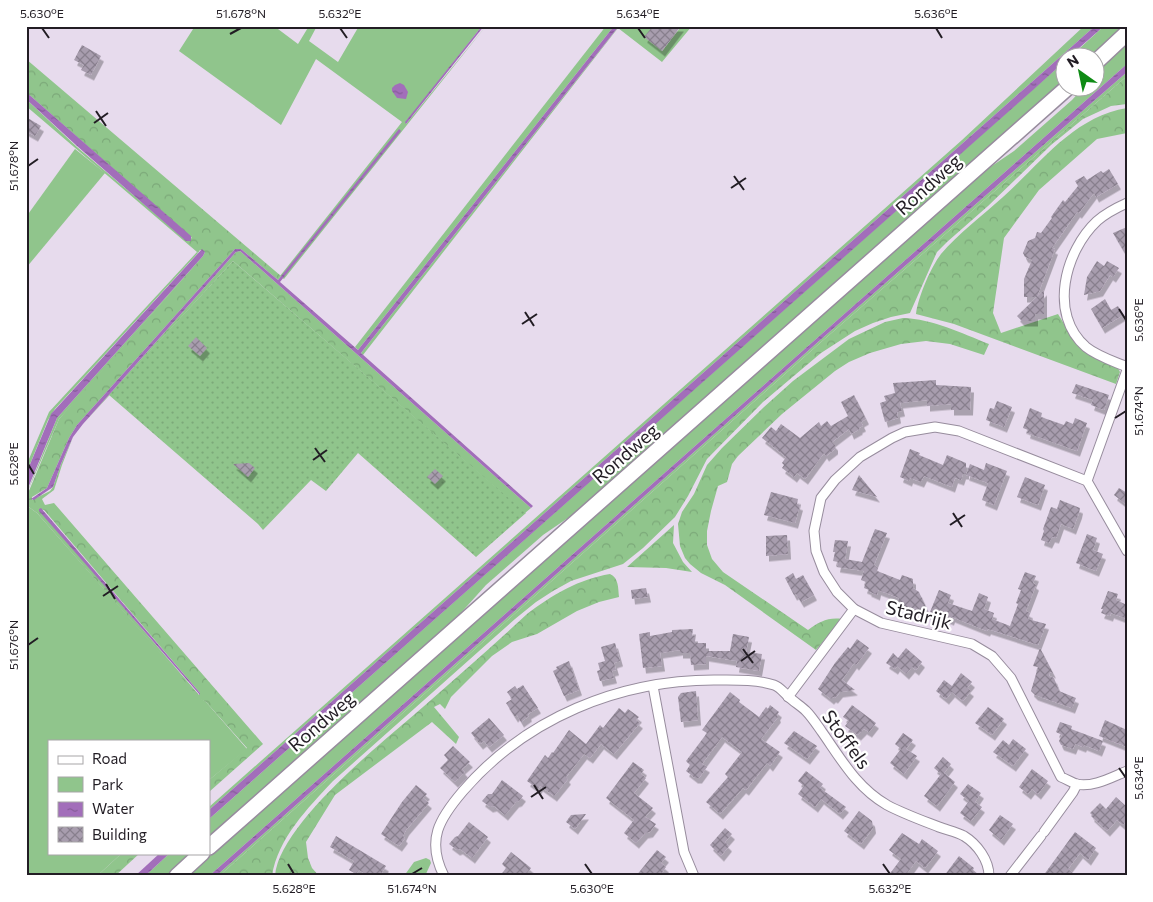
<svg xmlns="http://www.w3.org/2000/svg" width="1153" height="902" viewBox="0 0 1153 902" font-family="Commissioner,sans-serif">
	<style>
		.green { fill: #90c58c }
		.forest { fill: url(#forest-crowns); fill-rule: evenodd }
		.garden { fill: url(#garden-dots) }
		.water { fill: url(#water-ripples) }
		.building { fill: url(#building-cross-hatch); filter: url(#shadow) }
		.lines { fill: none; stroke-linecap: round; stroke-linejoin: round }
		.street-casing { stroke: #978c9d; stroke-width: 11 }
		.primary-casing { stroke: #978c9d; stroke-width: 18 }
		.street { stroke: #fff; stroke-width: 9 }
		.primary { stroke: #fff; stroke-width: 15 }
		.ticks { fill: none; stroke: #221d24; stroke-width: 2 }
		.labels { text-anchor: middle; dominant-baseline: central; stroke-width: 4.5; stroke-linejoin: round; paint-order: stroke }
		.street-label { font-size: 19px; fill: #221d24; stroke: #fff }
		.neatline { fill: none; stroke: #221d24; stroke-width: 2 }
		.ticks-label { font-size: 12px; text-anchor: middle; fill: #221d24 }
	</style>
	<defs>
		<pattern id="forest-crowns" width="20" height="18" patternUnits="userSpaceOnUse" patternTransform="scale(1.25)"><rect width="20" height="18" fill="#90c58c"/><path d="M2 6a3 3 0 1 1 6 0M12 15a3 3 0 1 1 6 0" fill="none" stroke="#7ca979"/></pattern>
		<pattern id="garden-dots" width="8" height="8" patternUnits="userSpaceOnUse" patternTransform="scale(1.25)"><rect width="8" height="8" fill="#90c58c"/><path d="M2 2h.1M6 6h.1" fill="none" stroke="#7ca979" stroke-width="1.8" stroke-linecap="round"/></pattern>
		<pattern id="water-ripples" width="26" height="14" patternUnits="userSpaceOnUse" patternTransform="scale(1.25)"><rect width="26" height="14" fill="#a26eba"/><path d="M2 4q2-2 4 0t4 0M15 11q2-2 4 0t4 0" fill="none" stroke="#845a97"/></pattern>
		<pattern id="building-cross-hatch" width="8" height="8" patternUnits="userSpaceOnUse" patternTransform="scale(1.25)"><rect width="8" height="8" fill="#a89dae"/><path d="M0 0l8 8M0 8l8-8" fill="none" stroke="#887f8d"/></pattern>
		<filter id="shadow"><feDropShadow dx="3" dy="5.5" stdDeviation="0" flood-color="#0004"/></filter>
	</defs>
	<rect width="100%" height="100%" fill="#e7dbed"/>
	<g class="green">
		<path d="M195 26H274L298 44 309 26H317L309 41 338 62 359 26H482L406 122V124L486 26 284 279 280 276 402 122 316 59 281 125 179 51Z"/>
		<path d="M606 26H614L358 350 355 347Z"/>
		<path d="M619 26H653L662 51 680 28 679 26H692L662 62 618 28 363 355 361 353Z"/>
		<path d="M1084 26H1095L209 810V807L962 140Z"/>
		<path d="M1104 26H1126L1091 57 1069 58Z"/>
		<path d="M1127 43V64L209 876H186L974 178 1014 151 1072 100 1083 88H1096V74Z"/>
		<path d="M1065 61V81L584 507 543 535 486 585 450 625 209 838V819Z"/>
		<path d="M1127 72V76L820 343 219 876H216L818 342Z"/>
		<path d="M75 149 105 173 26 268V217Z"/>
		<path d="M197 252 198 253 55 409 48 420 26 474V466L49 412Z"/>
		<path d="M203 256 75 402 59 419 26 495 57 418Z"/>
		<path d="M26 505 37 513 200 698 206 702 247 749 209 780V741H49V853H122L97 876H26Z"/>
		<path d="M170 853H191L166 876H145Z"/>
		<path d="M426 858 430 860 431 863 425 876H404L414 862Z"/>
	</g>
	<g class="forest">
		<path d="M26 59 281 276 278 280 241 249H235L77 425 69 438 47 488 32 497V500L50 491 53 487 61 464 73 437 83 424 236 252 240 251 531 508 525 513 233 261 83 424 73 437 62 465 54 490 42 499 45 505 54 503 263 744 209 792V780L247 748 206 702 200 699 37 513 26 505V498L59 419 203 256 205 252 200 250 198 253 197 252 26 106V99L77 147 186 240 192 238 26 92ZM39 509 44 510 200 693 199 695Z"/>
		<path d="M1127 76V104L1111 106 1083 119 1051 145 988 206 947 242 937 252 910 313 891 317 873 323 855 331 821 353 763 402 707 459 688 496 675 517 643 548 623 564 571 581 553 591 536 602 515 619 333 781C308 808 278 838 272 876H219L820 343Z"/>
		<path d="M1127 108V133L1097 139 1039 190 1004 238 993 313 1001 333 1058 314 1077 345 1091 356 1118 368 1120 372 1116 384 954 324 916 314C918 297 931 267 941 254 957 235 984 214 1003 197 1041 163 1073 117 1127 108Z"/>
		<path d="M903 318C933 319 961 333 989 344L984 355 950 344 926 341 901 344 870 353 849 362 835 371 782 414 738 456 732 464 727 482 718 486 711 511 707 531V545L712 559 723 572 808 630C819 622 828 617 842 619L816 650 725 585 701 573 690 564 685 558 680 546 678 524 682 512 694 494 707 465 722 448 764 407 793 381 849 339 885 322Z"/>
		<path d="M674 525 673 543 683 562 692 572 666 568 627 567Z"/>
		<path d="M610 574C619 578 618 588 619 597L599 602 577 611 537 634 512 642 492 656 451 697 445 709 440 704 434 707 459 737 456 744 432 722 335 795 306 842 308 858 312 868 319 876H275C279 824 384 741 423 707 458 676 493 646 527 614 552 595 579 579 610 574Z"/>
		<path d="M122 853H140L115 876H97Z"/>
	</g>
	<path class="garden" d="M233 261 526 513 476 557 358 453 326 491 311 480 263 530 258 524 109 395Z"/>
	<g class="water">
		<path d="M482 26H484L406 124 405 122Z"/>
		<path d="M614 26H619L361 353 533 506 531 508 240 251 236 252 83 424 73 437 61 464 53 487 34 500 31 499 47 488 69 438 77 425 235 249H241L278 280 399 129 401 131 280 282 358 350Z"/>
		<path d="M1095 26H1104L1069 57 1066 58 1065 61 1033 90 209 819V810Z"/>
		<path d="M1127 64V72L818 342 216 876H209Z"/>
		<path d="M400 83 404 85 408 92 406 99 397 98 392 91V88L395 85Z"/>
		<path d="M26 92 191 236V241H186L77 146 26 99Z"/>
		<path d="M202 249 205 252 203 256 57 418 26 493V474L51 414Z"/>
		<path d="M41 508 200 693V695L39 511V509Z"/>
		<path d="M160 853H170L145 876H135Z"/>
	</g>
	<g class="building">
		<path d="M653 26H681L662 51 644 37Z"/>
		<path d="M82 45 101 56 91 75 81 70 84 65 74 60Z"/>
		<path d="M26 117 41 126 35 136 26 131Z"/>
		<path d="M1109 169 1118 184 1096 197 1094 193 1079 213 1077 212 1052 248 1055 249 1037 297H1024V279L1032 260 1025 257 1023 253 1028 241 1035 238 1037 232 1041 233 1052 218 1051 217 1063 200 1065 202 1078 186 1075 181 1084 176 1087 180 1101 171 1103 173Z"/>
		<path d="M1127 227V257L1113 233Z"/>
		<path d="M1097 261 1104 266 1107 261 1119 268 1113 277 1110 275 1100 291 1084 295 1087 277Z"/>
		<path d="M1044 290V314H1035V321H1022L1017 316Z"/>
		<path d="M1105 299 1111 310 1118 306 1123 315 1102 328 1091 309Z"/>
		<path d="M196 337 207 348 200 356 188 346Z"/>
		<path d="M936 380V385L971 387 970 410H951V404L927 406V400L900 403 902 411 897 412 898 418 885 422 880 403 886 401 884 396 895 393 893 383Z"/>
		<path d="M1076 384 1109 395 1104 410 1091 405 1093 400 1072 393Z"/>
		<path d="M854 395 866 419 861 422 863 426 859 428 860 429 851 434 849 429 832 442 835 445V449L826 456 824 453 805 479 797 473 794 477 782 468 784 465 782 463 786 457 762 438 771 427 776 431 781 424 800 438 819 422 821 426 827 421 831 426 848 416 841 402Z"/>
		<path d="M997 401 1012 407 1004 427 986 420 990 408 994 409Z"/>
		<path d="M1030 408 1042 413 1041 417 1064 425 1066 421 1073 424 1075 418 1087 423 1077 451 1027 433 1028 430 1023 428Z"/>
		<path d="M910 449 920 453 919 455 943 465 947 455 966 463V474H963L961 480 955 478 952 487 924 476 921 482 910 478 909 481 900 477Z"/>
		<path d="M249 463 255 468 248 477 233 464Z"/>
		<path d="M986 463 1007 471 994 505 982 500 988 483 966 475 970 464 984 470Z"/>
		<path d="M435 469 443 476 435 484 427 477Z"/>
		<path d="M859 475 877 497 852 490Z"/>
		<path d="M1025 477 1045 485 1038 505 1017 497Z"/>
		<path d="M1119 488 1127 493V505L1114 495Z"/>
		<path d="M771 492 798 499 797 504 800 505 795 523 764 515Z"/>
		<path d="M1060 500 1080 508 1079 513 1073 529 1061 524 1056 538 1052 537 1049 543 1041 540 1044 531 1043 529 1051 507 1057 509Z"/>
		<path d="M875 529 887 533 874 565 878 568 877 571 900 580 902 575 913 579V588L919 592 929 614 914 608 913 610 899 605 897 604 899 598 878 590 877 595 868 591 869 590 864 588 866 582 861 580 864 571 837 567 838 562 833 561 835 552H833L835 540 848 541 845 559 862 562Z"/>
		<path d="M1087 534 1097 538 1093 550 1103 554 1096 571 1076 563Z"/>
		<path d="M787 535 788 554 766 556V536Z"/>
		<path d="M1025 572 1036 576 1033 583 1036 585 1026 611 1030 613 1028 619 1046 624 1038 645 988 629 987 631 952 617 951 620 930 612 939 590 951 595 948 603 972 611 979 593 988 597 984 609 994 613 992 619 1010 626 1018 604 1016 603 1021 590 1018 589Z"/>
		<path d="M793 573 796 579 803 575 814 595 801 602 796 594 794 595 785 578Z"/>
		<path d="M646 588 648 597 632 599 631 590Z"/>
		<path d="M1108 591 1118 594 1116 600 1127 605V619L1111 613 1110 616 1101 613 1103 609H1101Z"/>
		<path d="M693 629 692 636H695V643H706V651H730L733 634 749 637 746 652 762 654 759 671 736 667 737 661 706 656V664L691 665 690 653H680V650L660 653 662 666 643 668 639 634 650 632V636L672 632V630Z"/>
		<path d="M857 639 869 648 856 665 854 663 842 680 855 690 840 692 835 698 833 697 831 699 818 689 835 663 848 647 850 649Z"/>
		<path d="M615 643 620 661 614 663 616 670 612 671 614 678 600 681 597 671 600 670 598 663 605 661 601 647Z"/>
		<path d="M906 648 922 662 916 670 912 667 906 674 897 666 895 669 886 663 893 653 898 658Z"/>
		<path d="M1040 648 1053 673 1050 672 1049 676 1054 678 1059 691 1076 698 1072 708 1035 695 1031 691 1038 667 1033 666Z"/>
		<path d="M569 661 579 690 564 696 553 671 557 669 556 667Z"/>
		<path d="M961 673 972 682 967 688 971 691 963 701 952 692 946 699 936 691 944 680 952 686Z"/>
		<path d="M523 685 538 708 528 714 529 716 521 722 517 715 515 717 506 703 512 699 507 692 515 686 517 689Z"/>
		<path d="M696 691 698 720 681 722 678 697 681 693Z"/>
		<path d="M730 692 740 700 739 702 759 717 766 707 768 709 770 705 779 712 777 715 778 717 761 739 780 752 770 766 767 763 746 790 743 788 720 814 706 802 728 777 725 774 742 752 722 737 702 764 707 767 699 778H695L686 771 690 765 686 761 707 733 702 730Z"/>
		<path d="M852 705 876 723 869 732 864 729 858 735 845 726 849 721 843 717Z"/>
		<path d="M988 707 1004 719 992 735 975 723Z"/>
		<path d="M619 708 625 713 628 709 639 717 636 720 640 723 614 754 601 744 590 758 584 754 566 777 568 779 554 796 540 786 538 789 527 781 545 755 548 758 552 752 553 753 569 730 586 744 600 725 603 728Z"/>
		<path d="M489 718 504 735 489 747 484 741 480 744 471 733Z"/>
		<path d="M1105 720 1127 730V747L1099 736Z"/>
		<path d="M1060 722 1072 726 1071 729 1103 741 1099 751 1084 745 1083 747 1075 744 1073 749 1061 745 1059 741 1062 735 1056 732Z"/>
		<path d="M794 731 817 746 807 759 784 743Z"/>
		<path d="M903 733 913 740 906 749 917 756 904 774 890 763 901 749 895 744Z"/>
		<path d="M1013 739 1026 749 1013 766 993 752 1003 740 1009 745Z"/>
		<path d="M453 746 470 762 462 769 465 772 455 782 440 768 448 760 444 755Z"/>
		<path d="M943 757 951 764 944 773 955 782 937 806 924 796 941 774 934 768Z"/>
		<path d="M633 762 644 770 641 774 646 778 634 793 653 808 645 817 656 824 650 832 645 833 636 843 624 833 634 820 606 798Z"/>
		<path d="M1032 769 1048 781 1038 794 1032 789 1028 794 1019 787Z"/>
		<path d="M806 771 823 784 820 788 846 807 840 814 821 799 815 807 798 794 804 786 798 781Z"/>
		<path d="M502 780 523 796 519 801 516 802 505 815 494 806 490 807 482 801 488 794H492Z"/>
		<path d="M968 784 981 793 975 802 982 807 971 821 960 813 969 801 960 794Z"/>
		<path d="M416 785 427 794 423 798 429 803 406 830 403 836 405 838 399 846 381 834 402 802Z"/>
		<path d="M1116 797 1127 807V820L1123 825 1117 820 1107 831 1091 816 1092 815 1090 813 1100 803 1106 809Z"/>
		<path d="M859 811 872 821 873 828 861 844 844 831Z"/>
		<path d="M586 814 575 829 566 822 571 815Z"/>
		<path d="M1000 815 1013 824 1001 840 989 830Z"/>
		<path d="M469 822 488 837 472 858 460 849 457 850 449 844 455 837 458 836Z"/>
		<path d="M725 828 732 834 725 842 729 846 721 856 710 845Z"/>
		<path d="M1075 832 1096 848 1088 860 1080 853 1068 869 1076 876H1043Z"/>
		<path d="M902 833 919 844 922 839 938 851 925 868 916 861 905 876H888L901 859 889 850Z"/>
		<path d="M336 836 386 866 380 876H369L359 870 356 874 349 870 354 861 330 847Z"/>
		<path d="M657 850 666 857 661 863 666 867 660 876H636Z"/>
		<path d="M511 852 531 868 525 876H500L506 868 502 864Z"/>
		<path d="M959 856 974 868 973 870 980 876H944Z"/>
	</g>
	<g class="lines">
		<g class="street-casing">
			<g id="street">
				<path d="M1127 203C1116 208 1106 213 1097 221 1065 251 1048 314 1086 347 1097 356 1113 361 1127 367"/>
				<path d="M1087 481 1127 370"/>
				<path d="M1127 551 1087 481 959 431 935 427 905 432 892 438 860 457 835 480 821 498 814 531 816 551 824 572 837 592 854 609 881 623 972 644 992 656 1011 678 1061 777C1066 779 1071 782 1076 784 1093 788 1112 777 1127 771"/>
				<path d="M653 686 684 852 694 876"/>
				<path d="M788 697 854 609"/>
				<path d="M1044 832 1073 792 1077 784"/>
				<path d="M444 876C426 840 439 819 463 791 526 718 619 680 714 680 734 680 755 679 774 685 780 687 784 693 789 697 794 702 801 706 806 711 812 717 817 725 822 732 841 759 857 788 887 805 904 814 921 820 939 827 947 830 957 832 964 836 977 844 989 860 989 876"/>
				<path d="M1010 876 1041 836"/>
			</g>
		</g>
		<g class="primary-casing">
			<g id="primary">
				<path d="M1096 62 1127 33"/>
				<path d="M209 847 1067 88"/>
				<path d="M177 876 202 853"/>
			</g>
		</g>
		<use href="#street" class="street"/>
		<use href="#primary" class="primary"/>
	</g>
	<path class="ticks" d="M42 28 49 38M340 28 347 38M638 28 645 38M936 28 942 38M230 34 241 28M96 111 106 126M94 123 108 113M28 166 38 159M734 176 744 190M731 188 746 178M1119 309 1126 320M525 312 534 326M522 324 537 314M1115 418 1126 411M315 448 325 462M313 460 327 450M28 464 34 474M953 513 962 527M950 525 965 515M106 584 115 599M103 596 118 586M28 645 38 638M743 649 753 663M741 661 755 651M1119 768 1126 778M534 785 543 799M531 797 546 787M288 864 294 874M585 864 592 874M883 864 890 874M412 874 422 868"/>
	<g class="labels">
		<g class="street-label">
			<text transform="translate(928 184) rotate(-42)">Rondweg</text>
			<text transform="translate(625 453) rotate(-41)">Rondweg</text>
			<text transform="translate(919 614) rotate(14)">Stadrijk</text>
			<text transform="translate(321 721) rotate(-41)">Rondweg</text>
			<text transform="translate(847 739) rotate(54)">Stoffels</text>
		</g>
	</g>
	<rect width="1153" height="902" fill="none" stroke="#ffffff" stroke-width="55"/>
	<rect x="48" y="740" width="162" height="115" fill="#ffffff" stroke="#a7a5a7"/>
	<rect x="58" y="756" width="25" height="8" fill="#ffffff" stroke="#a7a5a7"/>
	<text x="92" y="764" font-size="15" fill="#221d24">Road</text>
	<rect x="58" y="777" width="25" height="15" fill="#90c58c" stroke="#a7a5a7"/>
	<text x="92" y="790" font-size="15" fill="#221d24">Park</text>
	<rect x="58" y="802" width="25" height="15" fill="url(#water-ripples)" stroke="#a7a5a7"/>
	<text x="92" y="814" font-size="15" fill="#221d24">Water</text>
	<rect x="58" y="827" width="25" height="15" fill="url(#building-cross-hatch)" stroke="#a7a5a7"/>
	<text x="92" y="840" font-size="15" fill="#221d24">Building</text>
	<g transform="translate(1080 72) rotate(327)"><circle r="24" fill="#ffffff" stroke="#a7a5a7"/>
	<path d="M0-4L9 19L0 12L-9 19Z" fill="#0e8b14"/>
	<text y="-8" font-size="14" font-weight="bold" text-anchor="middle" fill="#221d24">N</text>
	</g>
	<rect x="28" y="28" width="1098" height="846" class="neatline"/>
	<g class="ticks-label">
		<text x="42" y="18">5.630°E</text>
		<text x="241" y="18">51.678°N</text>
		<text x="340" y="18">5.632°E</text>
		<text x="638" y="18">5.634°E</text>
		<text x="936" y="18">5.636°E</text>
		<text transform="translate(14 166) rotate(-90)" y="4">51.678°N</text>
		<text transform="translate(1139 320) rotate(-90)" y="4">5.636°E</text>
		<text transform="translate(1139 411) rotate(-90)" y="4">51.674°N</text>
		<text transform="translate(14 464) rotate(-90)" y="4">5.628°E</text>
		<text transform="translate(14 645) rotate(-90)" y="4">51.676°N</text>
		<text transform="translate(1139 778) rotate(-90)" y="4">5.634°E</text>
		<text x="294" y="893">5.628°E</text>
		<text x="412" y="893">51.674°N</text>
		<text x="592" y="893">5.630°E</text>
		<text x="890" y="893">5.632°E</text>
	</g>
</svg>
